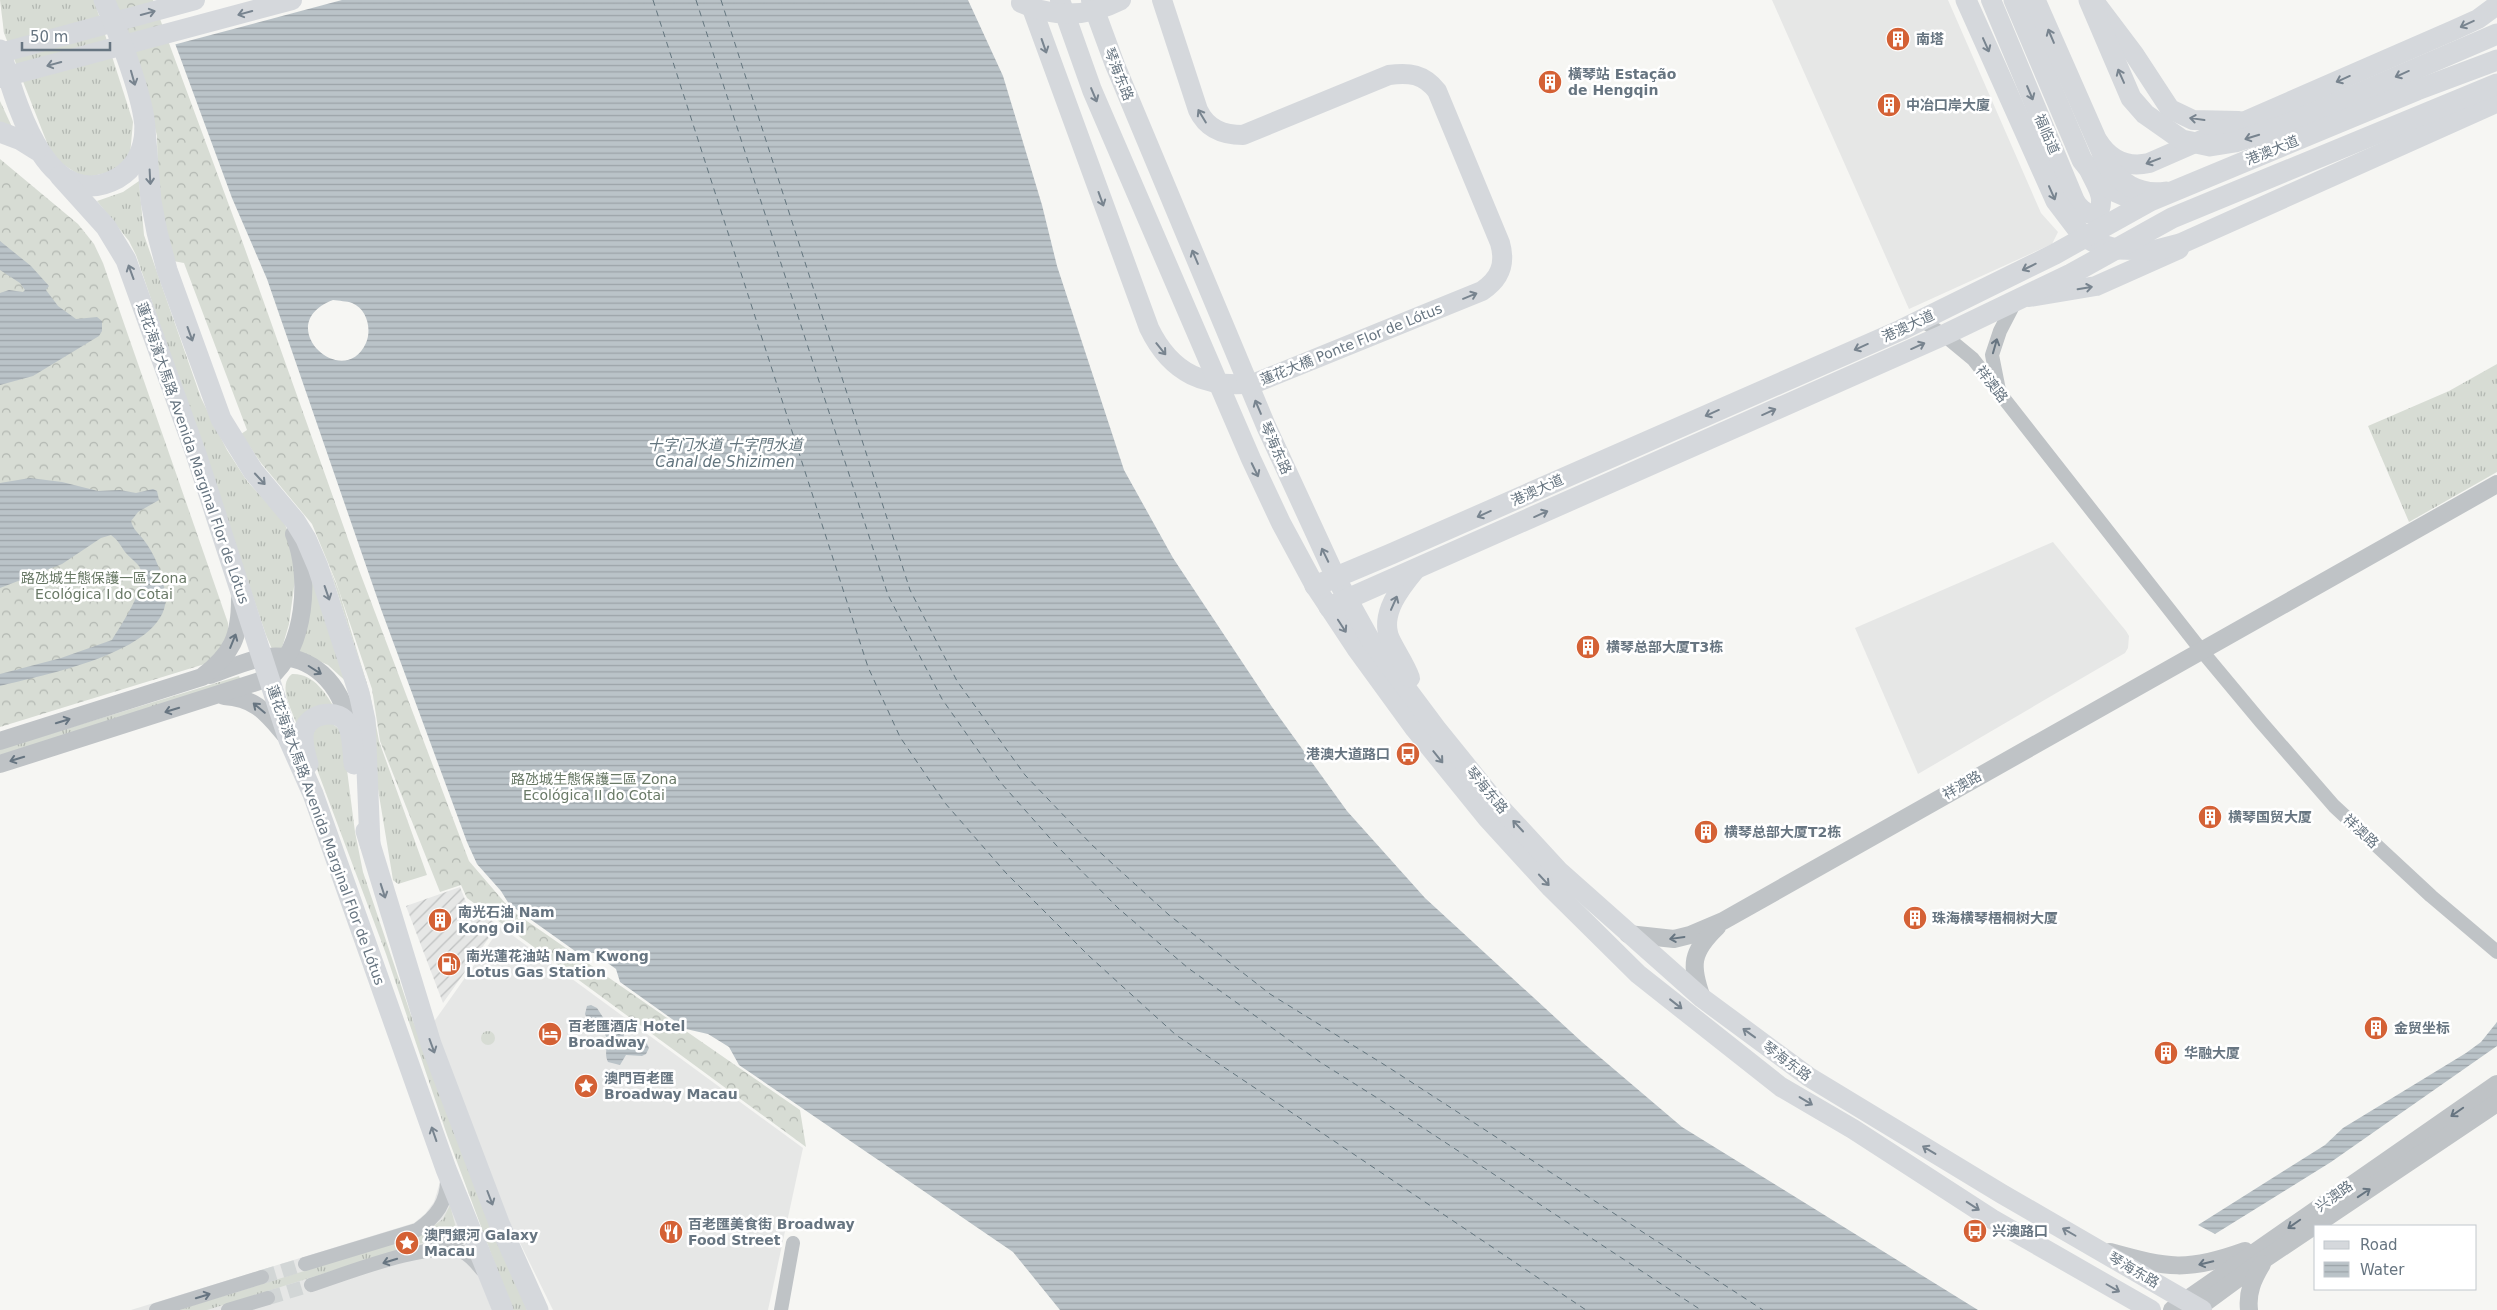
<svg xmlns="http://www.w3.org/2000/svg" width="2497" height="1310" viewBox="0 0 2497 1310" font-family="'DejaVu Sans','Noto Sans SC',sans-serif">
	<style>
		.built { fill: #e6e7e6 }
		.industrial { fill: url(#industrial-furrows) }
		.grass { fill: url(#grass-tufts) }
		.forest { fill: url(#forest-crowns) }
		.water { fill: url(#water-rules); fill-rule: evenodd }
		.pier { fill: #f6f6f3 }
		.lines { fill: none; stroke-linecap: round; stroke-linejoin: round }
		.ferry { stroke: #63757e; stroke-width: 1; stroke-dasharray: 6 5; stroke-linecap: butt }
		.minor-tunnel { stroke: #d2d6d6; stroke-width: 14; stroke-dasharray: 14 7; stroke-linecap: butt }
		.minor { stroke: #bfc3c6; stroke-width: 14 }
		.tertiary { stroke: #bfc3c6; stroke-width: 18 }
		.secondary { stroke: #d5d8dc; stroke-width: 20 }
		.primary { stroke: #d5d8dc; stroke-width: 21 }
		.oneway { stroke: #78848f }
		.oneway2 { stroke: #677581 }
		.labels { text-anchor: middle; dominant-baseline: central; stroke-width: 5; stroke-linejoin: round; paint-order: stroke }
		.poi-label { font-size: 14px; font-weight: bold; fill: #677581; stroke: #fff; text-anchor: start }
		.street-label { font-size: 14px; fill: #677581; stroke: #fff }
		.park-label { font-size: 14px; fill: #697966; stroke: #fff }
		.water-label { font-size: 15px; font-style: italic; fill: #63757e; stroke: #fff }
	</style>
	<defs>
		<pattern id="industrial-furrows" width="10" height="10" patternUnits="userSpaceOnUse" patternTransform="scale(1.25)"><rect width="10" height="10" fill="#e6e7e6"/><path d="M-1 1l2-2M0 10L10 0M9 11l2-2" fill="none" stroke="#bec0c0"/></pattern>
		<pattern id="grass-tufts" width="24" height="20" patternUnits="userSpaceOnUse" patternTransform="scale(1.25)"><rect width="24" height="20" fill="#d7dcd4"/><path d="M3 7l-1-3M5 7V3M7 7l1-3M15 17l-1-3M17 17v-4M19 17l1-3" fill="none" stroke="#b2b7b1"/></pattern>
		<pattern id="forest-crowns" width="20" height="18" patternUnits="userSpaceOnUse" patternTransform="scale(1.25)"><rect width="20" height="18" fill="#d7dcd4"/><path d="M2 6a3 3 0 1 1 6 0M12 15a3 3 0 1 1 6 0" fill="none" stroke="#b2b7b1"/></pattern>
		<pattern id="water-rules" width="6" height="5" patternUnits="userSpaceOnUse" patternTransform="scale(1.25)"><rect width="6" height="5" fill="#bac3c8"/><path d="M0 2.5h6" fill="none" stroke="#9ba3a8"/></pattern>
	</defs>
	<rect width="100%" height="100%" fill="#f6f6f3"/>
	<g class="built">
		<path d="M1772 0H1948L2041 213 2058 232 2052 244 1909 309Z"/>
		<path d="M2053 542 2126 631 2129 636 2128 648 2125 653 1918 774 1855 628Z"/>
		<path d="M501 927 803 1148 768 1310H553L491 1184 433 1023Z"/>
		<path d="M441 1179 492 1310H131L414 1223 425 1214 434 1202Z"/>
	</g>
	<path class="industrial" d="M460 887 466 902 498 925 443 1003 406 906Z"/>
	<g class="grass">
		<path d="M0 0H94L133 122 130 155 119 170 84 178 53 158 4 33Z"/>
		<path d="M0 101 13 129 0 123Z"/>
		<path d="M139 181 144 235 201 398 227 450 247 481 283 520 290 536 296 572 289 624 282 648 272 649 266 635 136 255 129 241 97 201 123 192Z"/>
		<path d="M2497 364V472L2409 522 2368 426 2449 391Z"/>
		<path d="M312 524 339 591 370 694 379 741 427 875 398 884 393 880 378 789 369 692 329 566Z"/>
		<path d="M312 569 353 688 328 665 299 652Z"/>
		<path d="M292 674C314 673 326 694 336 710L297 725C292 710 277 685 292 674Z"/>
		<path d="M239 676 241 681 0 755V749Z"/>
		<path d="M330 722 342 731 355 832 363 872 412 1018 477 1189 527 1310H512L447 1135 386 954 318 772 312 751 313 728Z"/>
		<circle cx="488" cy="1038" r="7"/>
		<path d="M450 1205 457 1232 207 1310H178L421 1235 443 1219Z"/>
	</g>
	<g class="forest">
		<path d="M114 0H153L240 235 359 570 469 861 511 910 800 1110 806 1147 467 898 461 885 440 892 380 741 372 689 336 582 312 524 261 463 241 434 247 430 184 263 173 261 158 188 157 136 145 88Z"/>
		<path d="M0 159 78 224 94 244 103 263 228 623V638L208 663 0 727Z"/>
	</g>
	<g class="water">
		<path d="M159 0H968L1003 76 1042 205 1057 266 1124 470 1173 558 1272 707 1347 811 1425 898 1582 1042 1682 1127 1978 1310H1060L1013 1252 739 1065 729 1047 708 1034 686 1029 620 982 616 969 594 953 575 951 509 904 501 891 477 864 467 842 381 609 267 279 232 198ZM333 300C339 301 347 301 352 303 367 309 372 329 366 343 343 393 270 324 333 300Z"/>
		<path d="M0 241 31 266 49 286 46 290 58 306 76 319 97 317 102 321V331L99 336 33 376 0 385V293L9 290 23 292 25 290 20 283 0 270Z"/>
		<path d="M30 478 62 482 98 491 120 490 136 493 153 489 157 491 159 500 138 512 131 521C133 529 138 533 143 539 155 554 162 573 165 592 176 651 42 675 0 686V674L61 658 112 640C121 624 150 585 139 566 135 561 129 557 125 552 120 545 118 540 111 535L101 538 62 564 0 588V483Z"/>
		<path d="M591 1005 597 1008 606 1022H616L624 1025 625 1029 623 1039 625 1042 640 1038 645 1040 649 1048 646 1054 642 1056 626 1055 620 1065 608 1062C603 1052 610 1044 605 1034 600 1025 589 1024 585 1014L587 1006Z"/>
		<path d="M2497 1022V1046L2331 1162 2215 1234 2198 1225 2325 1145 2343 1128 2466 1053 2481 1042Z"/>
	</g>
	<path class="pier" d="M156 0H342L173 45Z"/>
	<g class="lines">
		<g class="ferry">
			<path d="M653 0 868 667 900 737 945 803 1006 873 1089 956 1176 1035 1586 1310"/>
			<path d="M696 0 888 595 942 699 1001 783 1056 845 1118 908 1188 968 1320 1062 1382 1101 1701 1310"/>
			<path d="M721 0 910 590 957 681 1025 775 1092 845 1169 915 1270 994 1388 1067 1763 1310"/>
		</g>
		<g class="minor-tunnel">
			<path d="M262 1277 305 1264"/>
			<path d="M268 1298 311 1285"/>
		</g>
		<g class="minor">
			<path d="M1921 320 1944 335 1973 359 2201 650 2261 722 2334 806 2431 896 2497 952"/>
			<path d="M1999 390 1992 355 2000 331 2015 302"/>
			<path d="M435 1246 471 1234"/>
			<path d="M305 1264 417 1230C436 1217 448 1202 447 1177"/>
			<path d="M311 1285C346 1274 429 1240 462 1252 470 1255 476 1263 482 1270"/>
			<path d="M156 1310 262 1277"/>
			<path d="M228 1310 268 1298"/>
			<path d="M781 1310 793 1243"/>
		</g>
		<g class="tertiary">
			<path d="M210 675C228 669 247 660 266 657 312 652 342 684 349 727"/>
			<path d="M224 696C257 698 267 714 287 737"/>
			<path d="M0 741 202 677C232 654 240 637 240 599"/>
			<path d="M0 764 269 678C306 649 311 575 294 534"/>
			<path d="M1628 934 1674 939 1690 935 1723 921 2497 484"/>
			<path d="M1702 998C1690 965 1691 952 1717 927"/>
			<path d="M2110 1252C2168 1268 2187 1272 2245 1251"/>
			<path d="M2172 1310 2497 1084"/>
			<path d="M2195 1310 2263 1260 2497 1103"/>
			<path d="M2249 1310C2247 1292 2253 1279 2262 1264"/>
		</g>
		<g class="secondary">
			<path d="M1029 0 1149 328C1171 374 1206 389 1255 383L1482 291C1500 279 1506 264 1500 243L1437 91C1424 74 1409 72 1389 75L1243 135C1223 135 1207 129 1198 110L1162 0"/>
			<path d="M1060 0 1092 90 1251 459 1281 523 1315 586 1356 648 1415 729 1487 818 1551 888 1638 974 1781 1087 1853 1129 1992 1219 2151 1310"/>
			<path d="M1091 0 1115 65 1266 426 1336 578 1371 641 1436 728 1499 806 1559 871 1702 998 1809 1077 2002 1194 2202 1310"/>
			<path d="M1991 0 2075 201C2082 214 2101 222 2101 202 2102 192 2094 181 2090 172"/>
			<path d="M2094 1 2134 54 2170 109 2193 120 2239 121"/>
			<path d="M1021 3C1054 18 1088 17 1121 0"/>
			<path d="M0 53 195 0"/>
			<path d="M0 78 292 0"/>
			<path d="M2098 141C2110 160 2127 168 2149 163L2454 30 2478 19 2497 5"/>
			<path d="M2029 297 2096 286 2179 249"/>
			<path d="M1410 678C1405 664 1396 652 1390 639 1379 614 1401 587 1416 569"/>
		</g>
		<g class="primary">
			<path d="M1966 0 2056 201 2075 226 2083 236 2096 243 2116 249 2157 250 2180 244 2497 102"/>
			<path d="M2014 0 2082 160 2100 183 2114 191 2128 197"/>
			<path d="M2035 0 2108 166C2122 185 2141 196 2166 192"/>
			<path d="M2089 0 2131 98 2145 114 2182 140 2210 146 2235 142 2285 125 2497 34"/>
			<path d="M0 50C15 98 45 218 118 178 135 168 144 150 145 130 145 101 117 28 104 0"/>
			<path d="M145 129 151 201 157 232 167 270 221 419 253 471 295 521 306 539 318 567 359 693 365 720 370 844"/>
			<path d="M0 132 21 140 37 150"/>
			<path d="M60 176 106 227 126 260 196 454 289 740 313 794 446 1169 503 1310"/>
			<path d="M1315 586 1391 554 1901 330 2055 254 2150 201 2417 90 2497 60"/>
			<path d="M1329 607 1944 335 2071 274 2172 218 2497 84"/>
			<path d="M308 764C305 754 301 740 304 730 310 712 340 708 348 725 353 736 353 752 354 764"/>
			<path d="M366 831 431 1044 499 1223 538 1310"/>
		</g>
	</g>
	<defs><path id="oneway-shaft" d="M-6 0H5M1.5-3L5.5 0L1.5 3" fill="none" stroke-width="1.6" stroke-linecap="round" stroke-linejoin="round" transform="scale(1.25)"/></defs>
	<g class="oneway">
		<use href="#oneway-shaft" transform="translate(148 13) rotate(-15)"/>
		<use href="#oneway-shaft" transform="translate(245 13) rotate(165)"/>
		<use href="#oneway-shaft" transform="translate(2467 24) rotate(155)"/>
		<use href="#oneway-shaft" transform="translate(2051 36) rotate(-113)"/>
		<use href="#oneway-shaft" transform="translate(1986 45) rotate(66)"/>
		<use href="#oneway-shaft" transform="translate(1044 46) rotate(71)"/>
		<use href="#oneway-shaft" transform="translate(54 64) rotate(165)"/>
		<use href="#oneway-shaft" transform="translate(2402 74) rotate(156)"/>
		<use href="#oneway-shaft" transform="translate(2121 76) rotate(-114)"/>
		<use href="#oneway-shaft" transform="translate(133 78) rotate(74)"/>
		<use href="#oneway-shaft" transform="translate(2343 79) rotate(156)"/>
		<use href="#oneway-shaft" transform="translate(2030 93) rotate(67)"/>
		<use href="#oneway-shaft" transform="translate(1094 95) rotate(67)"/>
		<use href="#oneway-shaft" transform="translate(1202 116) rotate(-121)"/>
		<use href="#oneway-shaft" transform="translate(2197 119) rotate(-172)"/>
		<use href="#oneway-shaft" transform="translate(2252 137) rotate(163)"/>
		<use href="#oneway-shaft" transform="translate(2153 161) rotate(159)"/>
		<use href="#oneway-shaft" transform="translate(150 177) rotate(87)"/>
		<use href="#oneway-shaft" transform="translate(2052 193) rotate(66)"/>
		<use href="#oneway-shaft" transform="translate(1101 199) rotate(70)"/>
		<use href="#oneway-shaft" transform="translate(1195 257) rotate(-113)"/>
		<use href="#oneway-shaft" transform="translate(2029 267) rotate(154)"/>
		<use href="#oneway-shaft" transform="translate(131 272) rotate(-110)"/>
		<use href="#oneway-shaft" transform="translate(2085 288) rotate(-9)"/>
		<use href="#oneway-shaft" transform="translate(1470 296) rotate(-22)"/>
		<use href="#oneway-shaft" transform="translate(190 334) rotate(70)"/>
		<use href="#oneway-shaft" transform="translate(1918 346) rotate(-24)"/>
		<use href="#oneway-shaft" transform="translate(1861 347) rotate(156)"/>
		<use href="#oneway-shaft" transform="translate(1161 349) rotate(51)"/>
		<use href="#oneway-shaft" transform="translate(1258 407) rotate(-113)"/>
		<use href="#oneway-shaft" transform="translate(1769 412) rotate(-24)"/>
		<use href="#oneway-shaft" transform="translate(1712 413) rotate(156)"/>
		<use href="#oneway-shaft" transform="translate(1255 470) rotate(64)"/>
		<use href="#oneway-shaft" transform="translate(260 479) rotate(47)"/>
		<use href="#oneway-shaft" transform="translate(1484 514) rotate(156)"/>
		<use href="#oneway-shaft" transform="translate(1541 514) rotate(-24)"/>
		<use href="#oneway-shaft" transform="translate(1325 555) rotate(-116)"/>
		<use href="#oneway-shaft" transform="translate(327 593) rotate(71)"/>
		<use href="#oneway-shaft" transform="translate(1394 603) rotate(-66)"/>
		<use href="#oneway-shaft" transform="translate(1342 626) rotate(57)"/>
		<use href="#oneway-shaft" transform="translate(1438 757) rotate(51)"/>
		<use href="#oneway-shaft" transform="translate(1518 826) rotate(-133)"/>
		<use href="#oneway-shaft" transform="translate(1544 880) rotate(47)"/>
		<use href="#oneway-shaft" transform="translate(383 891) rotate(72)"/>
		<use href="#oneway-shaft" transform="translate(1676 1004) rotate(38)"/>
		<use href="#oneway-shaft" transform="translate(1749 1033) rotate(-144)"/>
		<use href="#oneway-shaft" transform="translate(432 1046) rotate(70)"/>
		<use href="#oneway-shaft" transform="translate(1806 1101) rotate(31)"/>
		<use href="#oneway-shaft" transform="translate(434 1134) rotate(-109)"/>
		<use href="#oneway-shaft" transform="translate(1929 1150) rotate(-149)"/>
		<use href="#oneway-shaft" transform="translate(490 1198) rotate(69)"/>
		<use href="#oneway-shaft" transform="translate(1973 1206) rotate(33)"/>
		<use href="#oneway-shaft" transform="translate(2069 1232) rotate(-150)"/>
		<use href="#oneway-shaft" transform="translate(2113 1288) rotate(30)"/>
	</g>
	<g class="oneway2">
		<use href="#oneway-shaft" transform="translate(1995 346) rotate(-74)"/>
		<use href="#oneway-shaft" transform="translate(233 641) rotate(-68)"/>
		<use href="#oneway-shaft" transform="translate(315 670) rotate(32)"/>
		<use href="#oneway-shaft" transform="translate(259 708) rotate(-140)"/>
		<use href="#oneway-shaft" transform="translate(172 710) rotate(163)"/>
		<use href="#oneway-shaft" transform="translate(63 721) rotate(-17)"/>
		<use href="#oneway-shaft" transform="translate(17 759) rotate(163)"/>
		<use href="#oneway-shaft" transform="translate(1677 938) rotate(172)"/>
		<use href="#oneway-shaft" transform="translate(2457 1112) rotate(145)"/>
		<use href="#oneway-shaft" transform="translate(2364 1193) rotate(-34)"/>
		<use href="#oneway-shaft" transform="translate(2294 1224) rotate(145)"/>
		<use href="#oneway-shaft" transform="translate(390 1261) rotate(163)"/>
		<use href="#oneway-shaft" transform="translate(2206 1263) rotate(166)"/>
		<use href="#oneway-shaft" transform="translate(203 1296) rotate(-17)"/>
	</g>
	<defs>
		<g id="building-disc" transform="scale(1.25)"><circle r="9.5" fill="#d46135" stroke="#fff"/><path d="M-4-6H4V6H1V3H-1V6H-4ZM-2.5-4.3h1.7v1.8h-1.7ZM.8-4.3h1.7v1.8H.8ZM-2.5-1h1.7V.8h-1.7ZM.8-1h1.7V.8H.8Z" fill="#fff"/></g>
		<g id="bus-disc" transform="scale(1.25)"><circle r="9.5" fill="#d46135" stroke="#fff"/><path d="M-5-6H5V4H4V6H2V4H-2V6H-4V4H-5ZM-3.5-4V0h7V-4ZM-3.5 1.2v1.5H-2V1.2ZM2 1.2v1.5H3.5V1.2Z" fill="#fff"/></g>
		<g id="fuel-disc" transform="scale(1.25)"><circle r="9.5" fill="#d46135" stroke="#fff"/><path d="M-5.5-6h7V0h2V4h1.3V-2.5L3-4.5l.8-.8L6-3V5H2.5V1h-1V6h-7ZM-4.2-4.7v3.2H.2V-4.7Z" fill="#fff"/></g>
		<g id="hotel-disc" transform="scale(1.25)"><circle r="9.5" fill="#d46135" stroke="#fff"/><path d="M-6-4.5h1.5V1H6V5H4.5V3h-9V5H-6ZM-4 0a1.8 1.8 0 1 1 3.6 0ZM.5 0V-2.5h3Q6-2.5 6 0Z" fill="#fff"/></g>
		<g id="sight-disc" transform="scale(1.25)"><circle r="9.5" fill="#d46135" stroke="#fff"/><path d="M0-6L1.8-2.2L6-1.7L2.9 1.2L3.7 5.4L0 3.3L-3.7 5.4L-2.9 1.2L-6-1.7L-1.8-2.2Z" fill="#fff"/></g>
		<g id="restaurant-disc" transform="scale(1.25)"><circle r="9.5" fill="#d46135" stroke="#fff"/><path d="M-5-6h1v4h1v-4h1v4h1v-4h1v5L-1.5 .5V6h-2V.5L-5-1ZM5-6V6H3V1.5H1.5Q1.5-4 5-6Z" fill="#fff"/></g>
	</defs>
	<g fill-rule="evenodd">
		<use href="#building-disc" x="1898" y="39"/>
		<use href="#building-disc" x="1550" y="82"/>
		<use href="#building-disc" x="1889" y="105"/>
		<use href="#building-disc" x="1588" y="647"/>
		<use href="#bus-disc" x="1408" y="754"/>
		<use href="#building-disc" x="2210" y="817"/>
		<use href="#building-disc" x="1706" y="832"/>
		<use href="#building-disc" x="1915" y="918"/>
		<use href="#building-disc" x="440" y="920"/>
		<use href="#fuel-disc" x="449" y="964"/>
		<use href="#building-disc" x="2376" y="1028"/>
		<use href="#hotel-disc" x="550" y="1034"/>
		<use href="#building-disc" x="2166" y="1053"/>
		<use href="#sight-disc" x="586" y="1086"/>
		<use href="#bus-disc" x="1975" y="1231"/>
		<use href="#restaurant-disc" x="671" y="1232"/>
		<use href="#sight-disc" x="407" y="1243"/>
	</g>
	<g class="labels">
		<g class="poi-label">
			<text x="1916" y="39">南塔</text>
			<text x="1568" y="74">橫琴站 Estação<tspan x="1568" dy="16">de Hengqin</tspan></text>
			<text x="1906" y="105">中冶口岸大廈</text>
			<text x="1606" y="647">横琴总部大厦T3栋</text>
			<text x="1390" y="754" text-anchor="end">港澳大道路口</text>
			<text x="2228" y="817">横琴国贸大厦</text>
			<text x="1724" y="832">横琴总部大厦T2栋</text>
			<text x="458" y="912">南光石油 Nam<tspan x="458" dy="16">Kong Oil</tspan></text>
			<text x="1932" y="918">珠海横琴梧桐树大厦</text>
			<text x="466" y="956">南光蓮花油站 Nam Kwong<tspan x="466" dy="16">Lotus Gas Station</tspan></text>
			<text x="568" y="1026">百老匯酒店 Hotel<tspan x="568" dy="16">Broadway</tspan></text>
			<text x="2394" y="1028">金贸坐标</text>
			<text x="2184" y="1053">华融大厦</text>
			<text x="604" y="1078">澳門百老匯<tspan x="604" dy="16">Broadway Macau</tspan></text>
			<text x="688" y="1224">百老匯美食街 Broadway<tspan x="688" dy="16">Food Street</tspan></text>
			<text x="1992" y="1231">兴澳路口</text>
			<text x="424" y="1235">澳門銀河 Galaxy<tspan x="424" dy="16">Macau</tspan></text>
		</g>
		<g class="street-label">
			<text transform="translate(1119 74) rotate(68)">琴海东路</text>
			<text transform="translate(2047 134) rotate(67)">福临道</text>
			<text transform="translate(2272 150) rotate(-22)">港澳大道</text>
			<text transform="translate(1908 326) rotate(-25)">港澳大道</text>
			<text transform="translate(1351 344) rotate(-22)">蓮花大橋 Ponte Flor de Lótus</text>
			<text transform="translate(1992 384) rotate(52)">祥澳路</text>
			<text transform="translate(1276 448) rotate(66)">琴海东路</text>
			<text transform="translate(193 453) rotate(71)">蓮花海濱大馬路 Avenida Marginal Flor de Lótus</text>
			<text transform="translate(1537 490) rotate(-24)">港澳大道</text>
			<text transform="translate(1962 785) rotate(-30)">祥澳路</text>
			<text transform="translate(1487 790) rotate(50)">琴海东路</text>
			<text transform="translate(2361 831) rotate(43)">祥澳路</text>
			<text transform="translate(326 835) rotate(70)">蓮花海濱大馬路 Avenida Marginal Flor de Lótus</text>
			<text transform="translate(1787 1061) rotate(36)">琴海东路</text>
			<text transform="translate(2334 1196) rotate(-35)">兴澳路</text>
			<text transform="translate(2134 1270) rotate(30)">琴海东路</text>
		</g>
		<g class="park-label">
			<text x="104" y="578">路氹城生態保護一區 Zona<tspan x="104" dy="16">Ecológica I do Cotai</tspan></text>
			<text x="594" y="779">路氹城生態保護二區 Zona<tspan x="594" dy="16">Ecológica II do Cotai</tspan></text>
		</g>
		<g class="water-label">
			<text x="725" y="445">十字门水道 十字門水道<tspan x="725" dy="17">Canal de Shizimen</tspan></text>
		</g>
	</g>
	<rect x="2314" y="1225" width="162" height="65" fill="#ffffff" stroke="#c2c8cd"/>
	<rect x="2324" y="1241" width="25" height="8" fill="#d5d8dc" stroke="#c2c8cd"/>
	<text x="2360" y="1250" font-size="15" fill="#677581">Road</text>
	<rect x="2324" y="1262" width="25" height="15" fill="url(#water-rules)" stroke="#c2c8cd"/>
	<text x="2360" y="1275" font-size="15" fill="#677581">Water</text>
	<path d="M22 42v8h88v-8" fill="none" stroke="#677581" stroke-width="2.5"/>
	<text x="30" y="42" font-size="15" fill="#677581" stroke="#ffffff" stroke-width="4" paint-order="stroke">50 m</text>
</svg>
